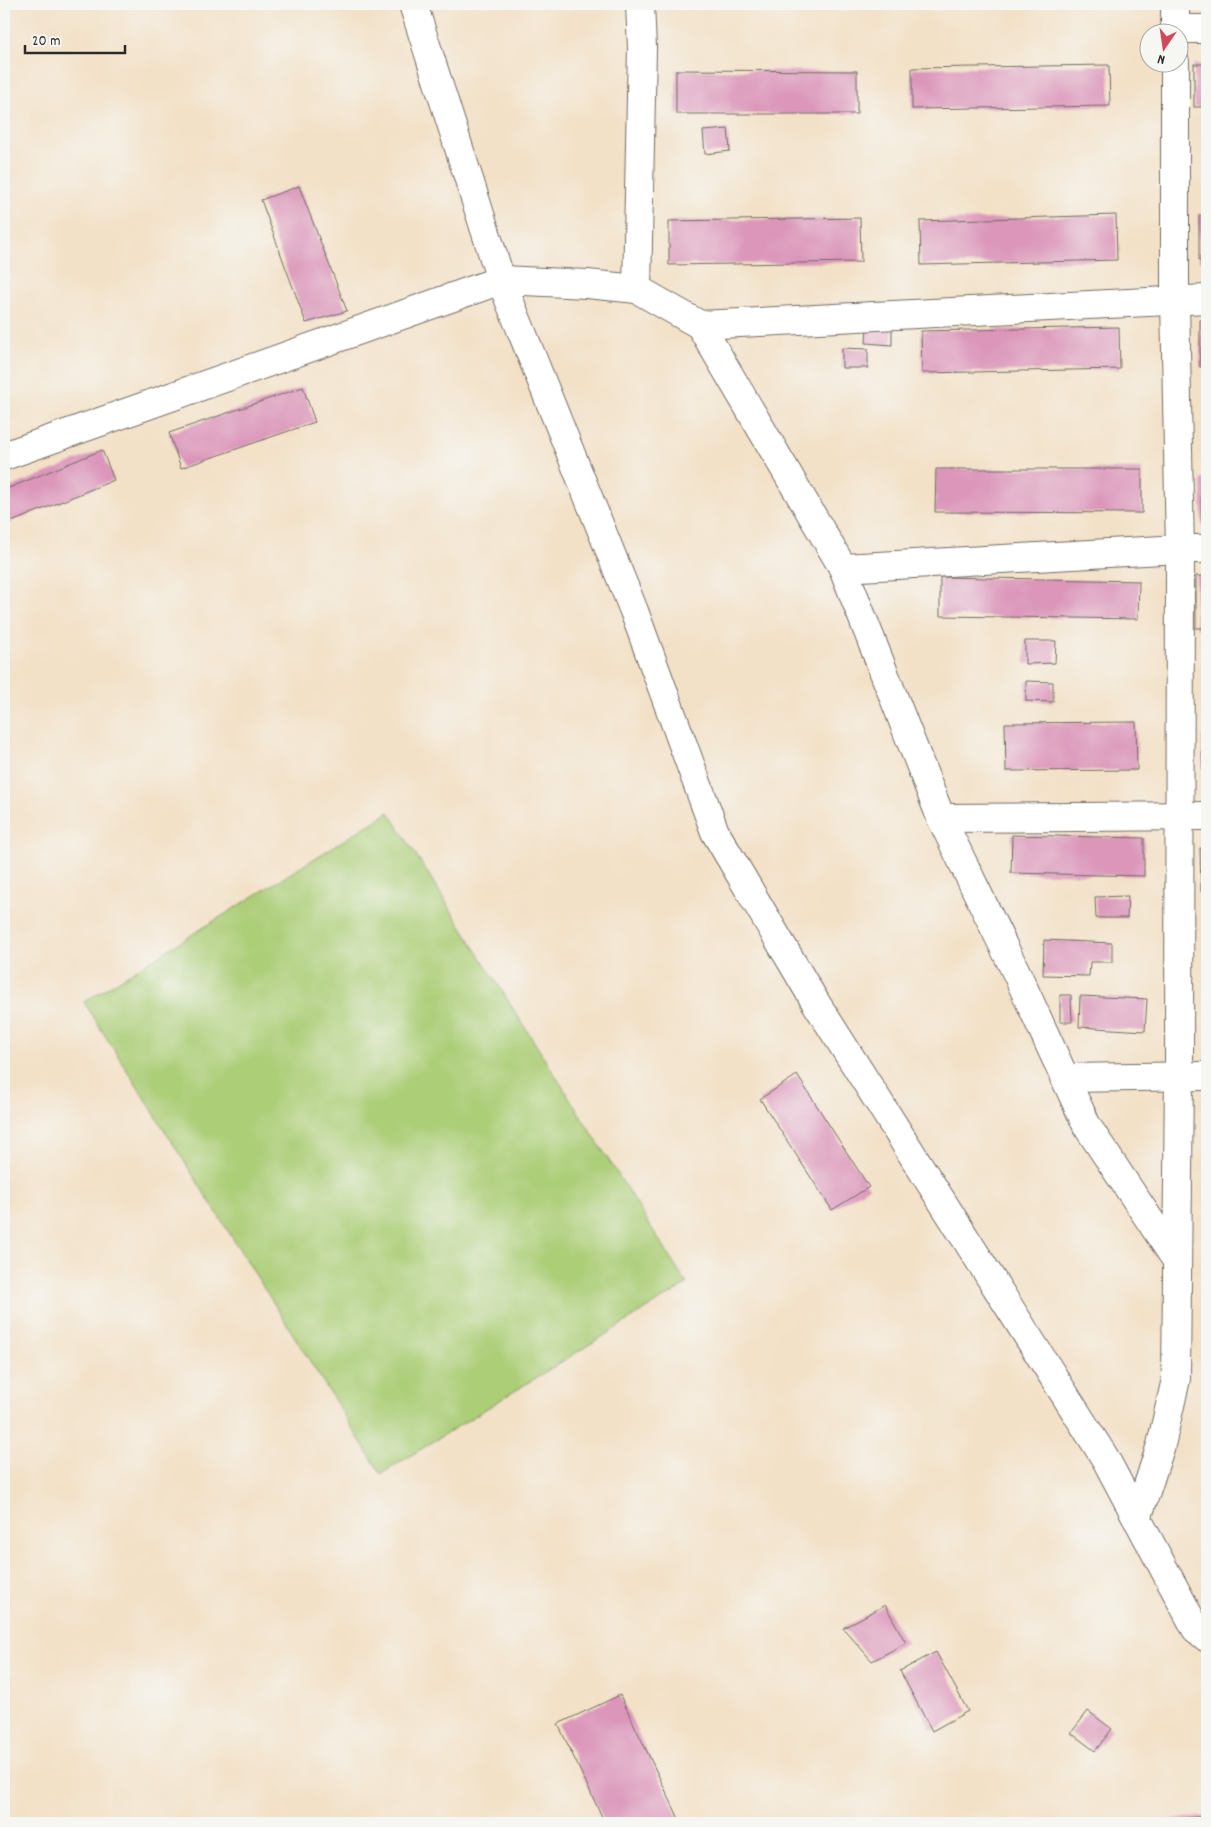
<svg xmlns="http://www.w3.org/2000/svg" width="1211" height="1827" viewBox="0 0 1211 1827" font-family="Dekko,sans-serif">
	<style>
		.green { fill: #acce77; stroke: #6c7c51 }
		.building { fill: #db96ba }
		.lines { fill: none; stroke-linecap: round; stroke-linejoin: round }
		.street-casing { stroke: #716b62; stroke-width: 30 }
		.street { stroke: #fff; stroke-width: 28 }
	</style>
	<rect width="100%" height="100%" fill="#f6f6f2"/>
	<filter id="ink" filterUnits="userSpaceOnUse"><feTurbulence type="fractalNoise" baseFrequency=".02" numOctaves="2"/><feDisplacementMap in="SourceGraphic" scale="10" xChannelSelector="R" yChannelSelector="G"/><feConvolveMatrix kernelMatrix="1 2 1 2 8 2 1 2 1" color-interpolation-filters="sRGB"/></filter>
	<filter id="wash" filterUnits="userSpaceOnUse"><feTurbulence type="fractalNoise" baseFrequency=".0096" numOctaves="4" result="noise"/><feDisplacementMap in="SourceGraphic" scale="20" xChannelSelector="R" yChannelSelector="G"/><feGaussianBlur stdDeviation="1.12" result="paint"/><feColorMatrix in="noise" values="0 0 0 0 0 0 0 0 0 0 0 0 0 0 0 0 0 1.4 0 .05"/><feComposite in="paint" operator="in"/></filter>
	<g filter="url(#wash)">
		<rect width="100%" height="100%" fill="#f3e1c7"/>
		<path class="green" d="M389 812 687 1284 381 1474 84 1002Z"/>
		<g id="blocks">
			<g class="building">
				<rect x="1194" y="64" width="13" height="43"/>
				<path d="M1109 65 1110 106 912 109V68Z"/>
				<path d="M676 70 857 71V114H676Z"/>
				<path d="M728 129 730 151 705 154 703 131Z"/>
				<path d="M299 186 347 311 306 323 261 200Z"/>
				<path d="M1116 215 1117 260 921 265 920 221Z"/>
				<rect x="1199" y="215" width="8" height="46"/>
				<path d="M860 218 861 262 669 265V221Z"/>
				<rect x="1200" y="320" width="7" height="47"/>
				<path d="M867 326 892 328V345L866 343Z"/>
				<path d="M1119 327 1120 369 922 373 921 331Z"/>
				<path d="M842 348 868 349V368H842Z"/>
				<path d="M303 387 315 422 181 468 169 433Z"/>
				<path d="M102 450 114 480 4 525V490Z"/>
				<path d="M936 469H1142V513L935 512Z"/>
				<path d="M1201 478H1207V524H1202Z"/>
				<rect x="1196" y="576" width="11" height="52"/>
				<path d="M940 577 1139 581 1138 619 940 616Z"/>
				<path d="M1025 641H1056L1055 663 1025 664Z"/>
				<path d="M1026 681 1053 682V702L1026 701Z"/>
				<path d="M1136 722 1137 770 1006 771 1005 723Z"/>
				<path d="M1202 736H1207V781H1203Z"/>
				<path d="M1012 835 1144 838V876L1011 873Z"/>
				<path d="M1200 848H1207V892H1201Z"/>
				<path d="M1128 896 1127 918H1096L1095 897Z"/>
				<path d="M1044 940 1112 943V962H1090L1089 976 1043 975Z"/>
				<path d="M1060 995H1071L1072 1022H1060Z"/>
				<path d="M1080 996 1147 999 1145 1031 1079 1027Z"/>
				<path d="M797 1075 869 1187 832 1210 760 1099Z"/>
				<path d="M885 1605 906 1643 872 1661 843 1628Z"/>
				<path d="M936 1652 968 1711 932 1731 900 1671Z"/>
				<path d="M620 1695 681 1823H605L558 1724Z"/>
				<path d="M1088 1711 1112 1729 1095 1751 1071 1733Z"/>
				<path d="M1207 1816V1823H1144V1822Z"/>
			</g>
		</g>
	</g>
	<g filter="url(#ink)">
		<use href="#blocks" fill-opacity="0" stroke="#716b62" stroke-width="1"/>
		<g class="lines">
			<g class="street-casing">
				<g id="street">
					<path d="M413 4 501 280 634 611 715 832 816 1003 1105 1458 1196 1629 1207 1638"/>
					<path d="M640 4 642 48 637 289 700 325 843 568 941 818 1017 974 1087 1126 1177 1261"/>
					<path d="M1175 4V32"/>
					<path d="M1175 29H1207"/>
					<path d="M700 325 1207 299"/>
					<path d="M4 456 501 280 587 284 637 289"/>
					<path d="M843 568 1180 549H1207"/>
					<path d="M941 818 1207 816"/>
					<path d="M1064 1078 1207 1076"/>
					<path d="M1137 1519 1161 1445 1176 1379 1179 1076 1180 549 1175 300V62"/>
				</g>
			</g>
			<use href="#street" class="street"/>
		</g>
	</g>
	<rect width="1211" height="1827" fill="none" stroke="#f6f6f2" stroke-width="20"/>
	<g transform="translate(1164 48) rotate(193)"><circle r="24" fill="#f6f6f2" stroke="#a5a5a2"/>
	<path d="M0-4L9 19L0 12L-9 19Z" fill="#d1495b"/>
	<text y="-8" font-size="14" font-weight="bold" text-anchor="middle" fill="#2b2b2b">N</text>
	</g>
	<path d="M25 45v8h100v-8" fill="none" stroke="#2b2b2b" stroke-width="2.5"/>
	<text x="32" y="45" font-size="15" fill="#2b2b2b" stroke="#f6f6f2" stroke-width="4" paint-order="stroke">20 m</text>
</svg>
